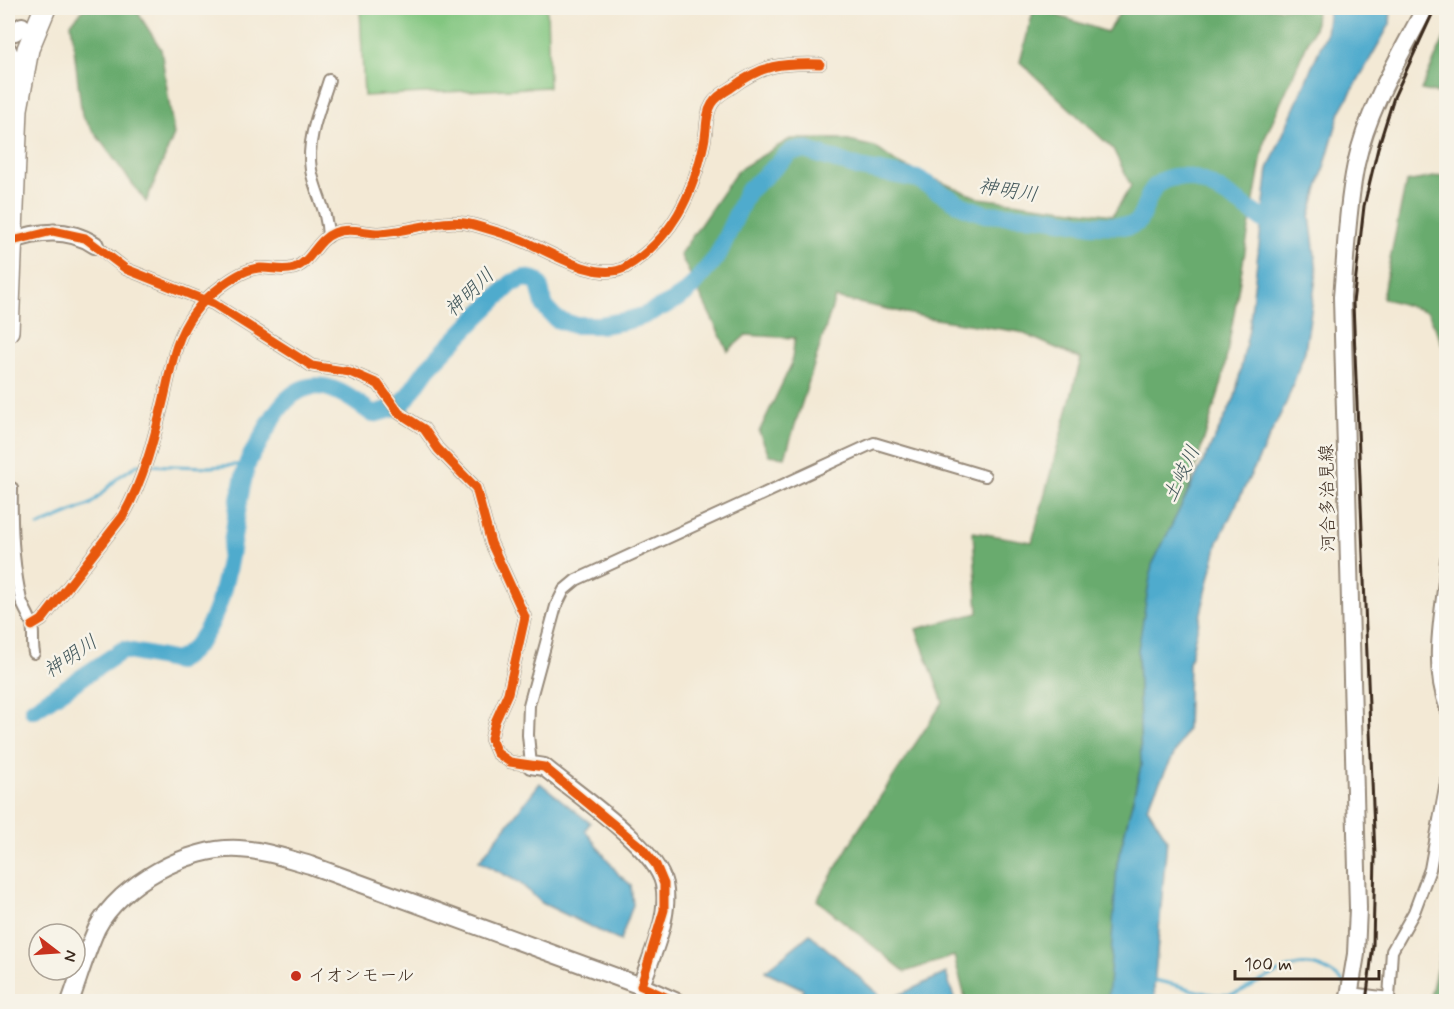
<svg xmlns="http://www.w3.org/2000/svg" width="1454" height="1009" viewBox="0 0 1454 1009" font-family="Mynerve,'Klee One',sans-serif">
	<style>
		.green { fill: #82c680; stroke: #5e784f; stroke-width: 1.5 }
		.forest { fill: #69ab6e; stroke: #526a46; stroke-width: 1.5 }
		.water { fill: #4fabcd; stroke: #456a76; stroke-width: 1.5 }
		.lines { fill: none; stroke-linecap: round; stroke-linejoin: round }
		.stream { stroke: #4fabcd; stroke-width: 3 }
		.river { stroke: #4fabcd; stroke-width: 18 }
		.street-casing { stroke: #978a7a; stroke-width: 14 }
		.secondary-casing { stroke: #978a7a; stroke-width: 20 }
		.highway-casing { stroke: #978a7a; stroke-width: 24 }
		.street { stroke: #fff; stroke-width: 10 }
		.secondary { stroke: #fff; stroke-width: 16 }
		.highway { stroke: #fff; stroke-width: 21 }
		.rail { stroke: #3b2a1e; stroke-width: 3 }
		.cycleway-casing { stroke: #f7f3e8; stroke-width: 13 }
		.cycleway { stroke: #e8590c; stroke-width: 9 }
		.poi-dot { fill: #c8321e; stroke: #f7f3e8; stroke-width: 2 }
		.labels { text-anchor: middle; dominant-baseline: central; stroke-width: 5; stroke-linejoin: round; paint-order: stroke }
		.street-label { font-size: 18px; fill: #3b2a1e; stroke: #f7f3e8 }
		.poi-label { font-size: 18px; fill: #3b2a1e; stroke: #f7f3e8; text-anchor: start }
		.water-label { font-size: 20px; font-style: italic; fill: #42575b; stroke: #f7f3e8 }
	</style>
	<rect width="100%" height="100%" fill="#f7f3e8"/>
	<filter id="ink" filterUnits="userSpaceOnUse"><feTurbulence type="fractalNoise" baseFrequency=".0167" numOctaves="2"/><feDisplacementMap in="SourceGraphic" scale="12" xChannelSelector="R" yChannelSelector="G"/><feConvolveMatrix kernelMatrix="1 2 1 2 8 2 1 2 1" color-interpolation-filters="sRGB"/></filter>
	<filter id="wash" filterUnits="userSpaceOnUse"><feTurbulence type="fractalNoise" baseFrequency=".008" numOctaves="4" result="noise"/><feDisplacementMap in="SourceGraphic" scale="24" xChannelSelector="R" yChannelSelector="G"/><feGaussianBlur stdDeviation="1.35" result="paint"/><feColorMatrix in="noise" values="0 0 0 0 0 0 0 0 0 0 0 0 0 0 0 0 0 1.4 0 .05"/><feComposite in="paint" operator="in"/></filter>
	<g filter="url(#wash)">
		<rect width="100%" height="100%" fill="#f3e9d5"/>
		<path class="green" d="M360 8H547L549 87 364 96Z"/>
		<g class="forest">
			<path d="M85 8H135L161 49 174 135 146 202 82 116 71 23Z"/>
			<path d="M1034 8 1107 32 1123 8H1316L1315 26 1265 138 1222 382 1138 650 1141 766 1117 864 1115 1001H966L954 956 905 972 817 900 857 832 943 702 916 629 978 613 973 532 1032 542 1081 359 1020 332 929 318 835 298 785 457 769 455 759 432 791 365 795 338 746 335 728 351 680 254 738 170 790 139H840L875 147 897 163 979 198 1113 215 1131 186 1113 149 1020 62Z"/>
			<path d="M1446 34V95L1421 90Z"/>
			<path d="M1446 175V353L1428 312 1382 298 1406 182Z"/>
			<path d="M1446 929V1001H1429Z"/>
		</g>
		<g class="water">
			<path d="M1329 8H1391L1390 24 1340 112 1310 216 1317 271 1305 351 1287 401 1218 542 1189 663 1187 729 1147 807 1167 839 1154 987 1155 1001H1108L1117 864 1141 766 1138 650 1152 565 1235 397 1249 329 1268 169 1326 34Z"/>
			<path d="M540 783 590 823 585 830 619 875 631 885 633 905 620 941 542 903 520 883 479 861Z"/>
			<path d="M810 934 886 1001 946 973 955 1001 816 1002 802 996 803 989 765 971Z"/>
		</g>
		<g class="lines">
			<g class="stream">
				<path d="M38 526 91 504 120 476 137 465 210 467 247 464"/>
				<path d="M1152 980C1180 983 1205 999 1234 994 1241 992 1248 987 1255 984 1293 964 1311 953 1346 984"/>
			</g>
			<path class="river" d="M33 710 123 650 177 661C234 631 229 521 247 465 249 458 254 451 258 445 272 418 291 377 329 388 345 393 359 404 373 414L401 406 427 369 477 317 512 283 525 278 535 280 539 285 545 307 556 319 574 325H601L625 321 643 316 672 302 687 292 717 257 747 192 792 151 805 150 860 168 918 179 963 206 985 214 1041 217 1093 225 1130 226 1138 222C1145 211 1148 192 1157 185 1191 155 1247 214 1277 227"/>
		</g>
	</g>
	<g filter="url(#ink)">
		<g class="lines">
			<g class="street-casing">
				<g id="street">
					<path d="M328 237C327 208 316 196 311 170 306 139 320 109 329 80"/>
					<path d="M95 245 126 269 214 304 312 366 350 372 378 384 399 413 424 429 438 449 476 488 491 543 525 617 508 693 495 722 491 739 497 753 510 762 531 765 528 735 529 705 556 606 564 590 576 580 874 443 985 476"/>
					<path d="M8 487 12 488C11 525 13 564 21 600 24 609 30 617 32 625 34 633 32 644 34 653"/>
					<path d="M1446 559C1443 610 1427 659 1446 710"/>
					<path d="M32 626 42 620 123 516C144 479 154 439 164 398 171 368 175 337 194 313 205 297 239 269 259 268 271 267 282 272 294 268 312 262 316 240 334 233 348 227 365 233 379 233 411 232 443 216 474 225 491 230 510 235 526 242 552 253 599 283 626 267 672 239 693 195 704 143 707 131 705 115 712 104 716 97 724 92 731 88 763 64 781 63 820 64"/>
					<path d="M1350 993 1389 998 1392 951 1414 912 1430 869 1446 782"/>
				</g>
			</g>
			<g class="secondary-casing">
				<g id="secondary">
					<path d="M8 33 15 32 22 26"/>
					<path d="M8 50 21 77"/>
					<path d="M8 242C38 231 67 227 95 245"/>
					<path d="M531 765 544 767C574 792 656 847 664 884 671 916 651 956 641 986L677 1002"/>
					<path d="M70 1002C79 977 86 952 97 928 120 884 189 846 239 849 263 850 286 858 310 865L641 986"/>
					<path d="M1348 1002 1356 954 1358 908 1342 297C1346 253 1347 208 1356 164 1368 108 1399 58 1425 8"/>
				</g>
			</g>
			<g class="highway-casing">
				<path id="highway" d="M8 331 17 109 28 49 45 8"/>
			</g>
			<use href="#street" class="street"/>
			<use href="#secondary" class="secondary"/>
			<use href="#highway" class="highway"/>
			<path class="rail" d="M1366 1002 1373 945 1375 856 1353 303 1364 206 1378 148 1394 97 1435 8"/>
			<g class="cycleway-casing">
				<g id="cycleway">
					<path d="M8 242 53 231 85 238 126 269 214 304 312 366 350 372 378 384 399 413 424 429 438 449 476 488 491 543 525 617 508 693 495 722 491 739 497 753 510 762 544 767 642 848 656 865 664 884V910L641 986 677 1002"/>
					<path d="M32 626 42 620 123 516C144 479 154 439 164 398 171 368 175 337 194 313 205 297 239 269 259 268 271 267 282 272 294 268 312 262 316 240 334 233 348 227 365 233 379 233 411 232 443 216 474 225 491 230 510 235 526 242 552 253 599 283 626 267 672 239 693 195 704 143 707 131 705 115 712 104 716 97 724 92 731 88 763 64 781 63 820 64"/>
				</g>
			</g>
			<use href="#cycleway" class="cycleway"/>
		</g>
	</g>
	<circle class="poi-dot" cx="296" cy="976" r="6"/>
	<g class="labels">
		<g class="street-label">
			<text transform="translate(1328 498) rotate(-91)">河合多治見線</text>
		</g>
		<g class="poi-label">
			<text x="308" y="976">イオンモール</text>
		</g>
		<g class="water-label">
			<text transform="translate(1008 191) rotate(9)">神明川</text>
			<text transform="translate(470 293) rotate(-44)">神明川</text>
			<text transform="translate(1182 474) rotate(-64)">土岐川</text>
			<text transform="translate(71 657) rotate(-34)">神明川</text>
		</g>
	</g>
	<rect width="1454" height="1009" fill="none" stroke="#f7f3e8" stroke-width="30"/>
	<g transform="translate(57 952) rotate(107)"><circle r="28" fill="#f7f3e8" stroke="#aca397" stroke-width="1.5"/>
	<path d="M0-4.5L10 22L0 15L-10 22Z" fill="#c8321e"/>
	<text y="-9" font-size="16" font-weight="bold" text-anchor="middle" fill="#3b2a1e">N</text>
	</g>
	<path d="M1235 970v9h144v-9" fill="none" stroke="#3b2a1e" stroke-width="3"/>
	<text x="1244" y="970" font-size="18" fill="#3b2a1e" stroke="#f7f3e8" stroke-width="4.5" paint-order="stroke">100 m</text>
</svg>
